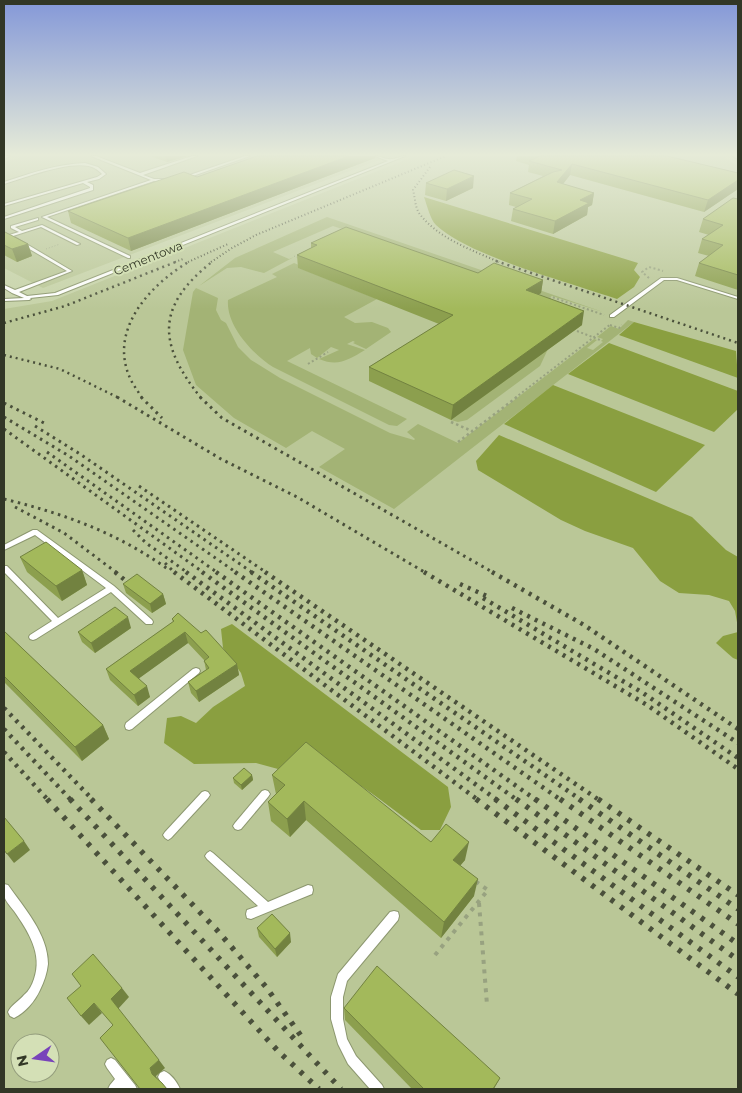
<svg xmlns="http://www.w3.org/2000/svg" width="742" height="1093" viewBox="0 0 742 1093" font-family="Montserrat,sans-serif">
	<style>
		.built { fill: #bac797; fill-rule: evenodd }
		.green { fill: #a3b375 }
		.forest { fill: #8a9f40 }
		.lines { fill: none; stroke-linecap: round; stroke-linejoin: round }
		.service-casing { stroke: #8c976f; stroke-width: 2 }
		.path-far3 { stroke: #98a280; stroke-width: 1; stroke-dasharray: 1 2; stroke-linecap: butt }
		.path-far2 { stroke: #98a280; stroke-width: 2; stroke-dasharray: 2 2.5; stroke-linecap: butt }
		.path-far1 { stroke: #98a280; stroke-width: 2.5; stroke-dasharray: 2.5 3; stroke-linecap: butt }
		.path { stroke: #98a280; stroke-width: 4; stroke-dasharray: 4 5.5; stroke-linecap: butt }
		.service { fill: #fff; fill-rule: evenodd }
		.tram { stroke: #4a503b; stroke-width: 1 }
		.rail-far4 { stroke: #4a503b; stroke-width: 2; stroke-dasharray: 1 2.5; stroke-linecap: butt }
		.rail-far3 { stroke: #4a503b; stroke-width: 2.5; stroke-dasharray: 2 4; stroke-linecap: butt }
		.rail-far2 { stroke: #4a503b; stroke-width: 3; stroke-dasharray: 2.5 4.5; stroke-linecap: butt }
		.rail-far1 { stroke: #4a503b; stroke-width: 4.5; stroke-dasharray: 3 5.5; stroke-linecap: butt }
		.rail { stroke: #4a503b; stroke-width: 5.5; stroke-dasharray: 4 8; stroke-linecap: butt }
		.wall { fill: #8c9f4e }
		.shaded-wall { fill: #728240 }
		.building { fill: #a3b95b; stroke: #728240 }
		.labels { text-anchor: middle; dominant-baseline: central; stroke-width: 4; stroke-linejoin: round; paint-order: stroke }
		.far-street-label { font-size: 12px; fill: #323726; stroke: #d4e0b6 }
	</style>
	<rect width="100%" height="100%" fill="#c7d3a9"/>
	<g class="built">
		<path d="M26 156H389L43 288 4 268V162Z"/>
		<path d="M415 156H722L738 166V1089H4V309L52 301ZM20 1043H50V1073H20Z"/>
	</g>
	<g class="green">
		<path d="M327 217 603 312 552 296 546 300 536 296 540 293 489 278 333 226 273 252 289 259 294 257 264 273 241 267 227 268 199 286 235 258Z"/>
		<path d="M294 263 301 266 299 268 377 299 344 317 355 323 372 322 388 328 391 332 366 349 353 343 355 342 353 341 347 344 365 350C348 360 338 367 319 359L339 350 331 347 317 358 311 354 310 348 287 361 407 419 397 426 389 425 273 367C253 354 226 326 228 300L277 277 272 274Z"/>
		<path d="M196 288 218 298 216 310 221 320 226 323 238 347 251 360 280 378 390 433 414 440 415 439 407 432 418 424 458 443 594 339 597 340 587 348 593 350 603 342 601 341 603 339 597 337 611 326 619 329 628 320 634 322 394 509 319 467 345 449 312 431 286 448 234 418 196 385 183 350 193 292Z"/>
		<path d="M548 349 540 366 467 420 458 422 451 420Z"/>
	</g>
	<g class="forest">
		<path d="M424 197 638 263 634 270 640 277 634 287 617 299C572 283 468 256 436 225 430 219 427 205 424 197Z"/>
		<path d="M634 322 736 351 738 378 619 335Z"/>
		<path d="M609 343 738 391V409L714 432 568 374Z"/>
		<path d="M553 385 705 445 656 492 504 424Z"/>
		<path d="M499 435 692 517 726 550 738 557V628L735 611 729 601 709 595 679 593 660 581 633 548 585 531 561 520 478 470 476 461Z"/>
		<path d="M232 624 448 787 451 807 440 830H421L374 795 314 753 278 769 256 763 194 764 164 743 167 718 181 716 196 723 213 707 245 686 241 673 223 648 221 629Z"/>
		<path d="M738 632V660L733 658 716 643 723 636Z"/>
	</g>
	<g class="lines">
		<g class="service-casing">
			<g id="service">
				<path d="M5 156H10L4 159V157Z"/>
				<path d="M91 156H96L140 173 192 156H197L143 175 154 179H168L169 181H154L47 217 130 256V258H128L42 217 151 180Z"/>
				<path d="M245 156H250L187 178 184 177Z"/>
				<path d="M375 156C380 156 387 160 392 159 397 159 400 156 405 156L58 295 30 298 31 299 29 300 4 301V299L24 298 12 293 4 288V285L15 290 67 271 9 237V235L19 232 11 228V226L38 218V220L15 227 22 231 42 225 80 244 77 245 41 227 13 236 72 271 19 292 27 296 55 293 388 161Z"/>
				<path d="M85 163 98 167 106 174 99 179 87 182 93 185V190L4 219V217L90 188V187L83 183 4 206V204L97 177 102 174C100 172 98 170 96 169 77 157 25 178 4 184V182C31 173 57 164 85 163Z"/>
				<path d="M661 278H677L738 297V299L677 280H664L614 317H610V315Z"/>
				<path d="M33 530H37L114 586 152 620 153 622 152 624H146L111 592 36 639 33 640 30 639 29 637 30 635 52 621 4 572V566H7L58 618 106 588 35 535 4 550V545Z"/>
				<path d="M196 668 199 669 200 671 199 673 132 729 129 730 126 729 125 726 126 723 193 669Z"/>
				<path d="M265 790 268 791 270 794 268 797 241 829 238 830 235 829 233 826 235 823 262 791Z"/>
				<path d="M205 791 208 792 210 795 208 798 171 838 168 840 165 838 163 835 165 832 202 792Z"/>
				<path d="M210 851 213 853 268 902 308 885 312 886 313 890 312 894 251 919 247 918 246 914 247 910 258 906 207 859 205 856 207 853Z"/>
				<path d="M4 884 8 885C24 908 48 934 48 964 47 973 44 982 40 990 35 1001 25 1013 14 1018L10 1016 8 1012C11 1005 19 1001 24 995 29 991 32 985 34 979 43 954 28 931 14 911 11 907 5 901 4 895 3 892 4 887 4 884Z"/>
				<path d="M394 911 398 912 399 916 398 920 347 981 343 997V1019L347 1039 356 1056 382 1085 384 1089H370L348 1064 338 1044 331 1019V997L338 974 390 912Z"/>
				<path d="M111 1058 115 1060 135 1085 137 1089H124L123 1088 122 1089H108L110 1085 115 1079 107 1068 105 1064 107 1060Z"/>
				<path d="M164 1071C171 1074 177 1082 180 1089H167L160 1081 158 1077 160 1073Z"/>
			</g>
		</g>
		<g class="path-far3">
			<path d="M727 156 738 163"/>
			<path d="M46 249 60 244"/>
			<path d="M294 256 300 259"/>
		</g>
		<g class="path-far2">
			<path d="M649 278 642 272 649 267 663 271"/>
			<path d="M549 299 552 297 604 315"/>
			<path d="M610 325 619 328 622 325"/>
			<path d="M577 331 600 340"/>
			<path d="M308 364 328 352"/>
			<path d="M515 398 611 324"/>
		</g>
		<g class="path-far1">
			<path d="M451 422 472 431"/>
			<path d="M458 442 517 397"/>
		</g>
		<g class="path">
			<path d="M479 903 487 1005"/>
			<path d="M435 955 488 890 475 881"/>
		</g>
		<use href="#service" class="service"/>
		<path class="tram" d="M732 156 738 160"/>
		<g class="rail-far4">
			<path d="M430 167 413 190C415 197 415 207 419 213 437 238 472 250 499 262"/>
			<path d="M175 262 183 259"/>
			<path d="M188 262 228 244"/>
			<path d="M211 262 232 248 256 235 446 156"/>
		</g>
		<g class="rail-far3">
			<path d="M496 261 738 343"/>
			<path d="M4 323 65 306 178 261"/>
			<path d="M4 355 60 369 119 398"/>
			<path d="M142 398C138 391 133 385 130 378 108 329 151 284 190 261"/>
			<path d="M201 398C157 343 156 306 213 261"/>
		</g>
		<g class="rail-far2">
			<path d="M117 397 221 459 297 497 426 573"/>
			<path d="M141 397 162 418"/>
			<path d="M200 397 222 418 494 573"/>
			<path d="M4 403 46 424"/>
			<path d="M4 417 69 456 237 573"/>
			<path d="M35 426 80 454 253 573"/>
			<path d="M4 429 204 573"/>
			<path d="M47 452 218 573"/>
			<path d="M139 486 267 573"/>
			<path d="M4 499C65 514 118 533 169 570"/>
			<path d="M15 507 64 533 117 573"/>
			<path d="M133 530 146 543 188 573"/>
			<path d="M165 563 175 573"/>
		</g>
		<g class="rail-far1">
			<path d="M115 572 137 590"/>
			<path d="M174 572 478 800"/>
			<path d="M186 572 497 800"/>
			<path d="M202 572 517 800"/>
			<path d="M216 572 536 800"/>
			<path d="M235 572 561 800"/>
			<path d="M251 572 581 800"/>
			<path d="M265 572 599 800"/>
			<path d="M424 572 647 705 738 769"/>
			<path d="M492 572 584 625 738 729"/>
			<path d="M460 584 489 597"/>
			<path d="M483 598 643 693 738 758"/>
			<path d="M512 608 594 649 738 743"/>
			<path d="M4 708 93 800"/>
			<path d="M4 729 71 800"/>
			<path d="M4 752 48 800"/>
		</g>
		<g class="rail">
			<path d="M47 799 278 1051 319 1089"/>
			<path d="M70 799 341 1089"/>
			<path d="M91 799 216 929 266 987 304 1040"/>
			<path d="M476 799 738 994"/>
			<path d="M495 799 738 977"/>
			<path d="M516 799 738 960"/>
			<path d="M535 799 738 944"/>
			<path d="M560 799 738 924"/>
			<path d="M579 799 738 909"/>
			<path d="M598 799 738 895"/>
		</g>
	</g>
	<g class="wall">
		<path d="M150 156H188L167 162Z"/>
		<path d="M257 156H375V158L131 251 71 223 68 211 197 177Z"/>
		<path d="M517 156H667L738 173V189L704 212 570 175 563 184 594 193 592 205 588 207 587 215 553 234 511 221 513 209 516 207 509 205 510 193 543 176 528 172 529 165 516 161Z"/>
		<path d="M426 183 473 188 446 201 425 195Z"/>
		<path d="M738 199V290L695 276 699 263 709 256 698 253 702 239 709 235 699 232 703 219Z"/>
		<path d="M4 232 28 244 32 256 17 262 4 255Z"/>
		<path d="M311 243 478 273 543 280 541 293 538 295 582 325 451 420 369 381V367L439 324 298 268 297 255 311 248Z"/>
		<path d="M20 557 82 570 87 585 62 601 27 572Z"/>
		<path d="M123 584 163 594 166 604 152 613 126 593Z"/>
		<path d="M172 619 237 664 239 675 199 702 191 693 188 682 206 670 204 660 188 643 139 678 150 697 138 706 110 680 106 669 173 622Z"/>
		<path d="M131 628 95 653 82 642 78 632Z"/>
		<path d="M4 631 103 725 109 739 82 761 4 682Z"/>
		<path d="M252 775 253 780 242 790 234 783 233 778Z"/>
		<path d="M272 775 431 842 465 860 460 866 474 896 441 938 306 820 290 837 271 821 268 802 276 794Z"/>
		<path d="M257 928 291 942 277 957 259 937Z"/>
		<path d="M344 1008 500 1078 494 1089H412L345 1020Z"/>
	</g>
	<g class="shaded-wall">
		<path d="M166 156H188L167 162Z"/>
		<path d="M349 156H375V158L131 251 128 238Z"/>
		<path d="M572 164 570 175 555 194 557 182Z"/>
		<path d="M474 176 473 188 446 201 447 189Z"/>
		<path d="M738 180V189L704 212 708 200Z"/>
		<path d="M594 193 592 205 588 207 587 215 553 234 555 221 580 200Z"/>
		<path d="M28 244 32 256 17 262 12 249Z"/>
		<path d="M543 280 541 293 524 304 526 290Z"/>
		<path d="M584 311 582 325 451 420 453 405Z"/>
		<path d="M82 570 87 585 62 601 56 586Z"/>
		<path d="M163 594 166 604 152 613 150 604Z"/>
		<path d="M128 617 131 628 95 653 91 643Z"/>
		<path d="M185 632 188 643 134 682 130 671Z"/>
		<path d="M237 664 239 675 199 702 196 691Z"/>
		<path d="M147 686 150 697 138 706 134 695Z"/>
		<path d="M103 725 109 739 82 761 75 747Z"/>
		<path d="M252 775 253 780 242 790 241 785Z"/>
		<path d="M304 801 306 820 290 837 287 819Z"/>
		<path d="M24 841 30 850 14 863 7 854Z"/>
		<path d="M469 842 465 860 450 877 453 860Z"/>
		<path d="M478 879 474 896 441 938 444 922Z"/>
		<path d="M290 933 291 942 277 957 275 949Z"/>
		<path d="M122 988 129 997 118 1009 111 999Z"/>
		<path d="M94 1003 102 1013 89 1025 81 1016Z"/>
		<path d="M159 1060 165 1068 156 1076 158 1082 152 1074 150 1068Z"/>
	</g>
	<g class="building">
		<path d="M257 156H349L128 238 68 211 184 172 197 177Z"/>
		<path d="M540 156H667L738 173V180L708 200 572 164 557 182 594 193 580 200 589 203 555 221 513 209 532 199 510 193 553 172 562 170 529 161Z"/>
		<path d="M454 170 474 176 447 189 426 183Z"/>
		<path d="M733 198 738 199V275L699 263 723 245 702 239 723 225 703 219Z"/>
		<path d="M346 227 478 273 494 263 543 280 526 290 584 311 453 405 369 367 453 315 297 255 317 245 311 243Z"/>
		<path d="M4 232H5L28 244 12 249 4 245Z"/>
		<path d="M46 542 82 570 56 586 20 557Z"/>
		<path d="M137 574 163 594 150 604 123 584Z"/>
		<path d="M115 607 128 617 91 643 78 632Z"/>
		<path d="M178 613 201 633 206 630 237 664 196 691 188 682 209 668 204 661 209 657 185 632 130 671 147 686 134 695 106 669 174 621 172 619Z"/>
		<path d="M4 631 103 725 75 747 4 676Z"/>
		<path d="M306 742 431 842 446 824 469 842 453 860 478 879 444 922 304 801 287 819 268 802 285 785 272 775Z"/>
		<path d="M244 768 252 775 241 785 233 778Z"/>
		<path d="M4 817 24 841 7 854 4 850Z"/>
		<path d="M272 914 290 933 275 949 257 928Z"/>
		<path d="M93 954 122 988 111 999 159 1060 150 1068 152 1074 162 1083 167 1089H140L100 1038 113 1025 94 1003 81 1016 67 998 81 986 72 974Z"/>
		<path d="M377 966 500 1078 493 1089H424L344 1008Z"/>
	</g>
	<linearGradient id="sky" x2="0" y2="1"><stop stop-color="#8498d8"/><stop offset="0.5" stop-color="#e6ebd8"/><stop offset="1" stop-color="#e6ebd8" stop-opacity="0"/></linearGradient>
	<rect width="742" height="309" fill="url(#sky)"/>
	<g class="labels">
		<g class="far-street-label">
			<text transform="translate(148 258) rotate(-22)">Cementowa</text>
		</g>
	</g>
	<rect width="742" height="1093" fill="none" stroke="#323726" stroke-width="10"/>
	<g transform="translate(35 1058) rotate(257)"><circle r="24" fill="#d4e0b6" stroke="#939c7c"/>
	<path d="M0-4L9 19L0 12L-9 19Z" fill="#7843ba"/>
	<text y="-8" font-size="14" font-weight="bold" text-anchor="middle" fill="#323726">N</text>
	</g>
</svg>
